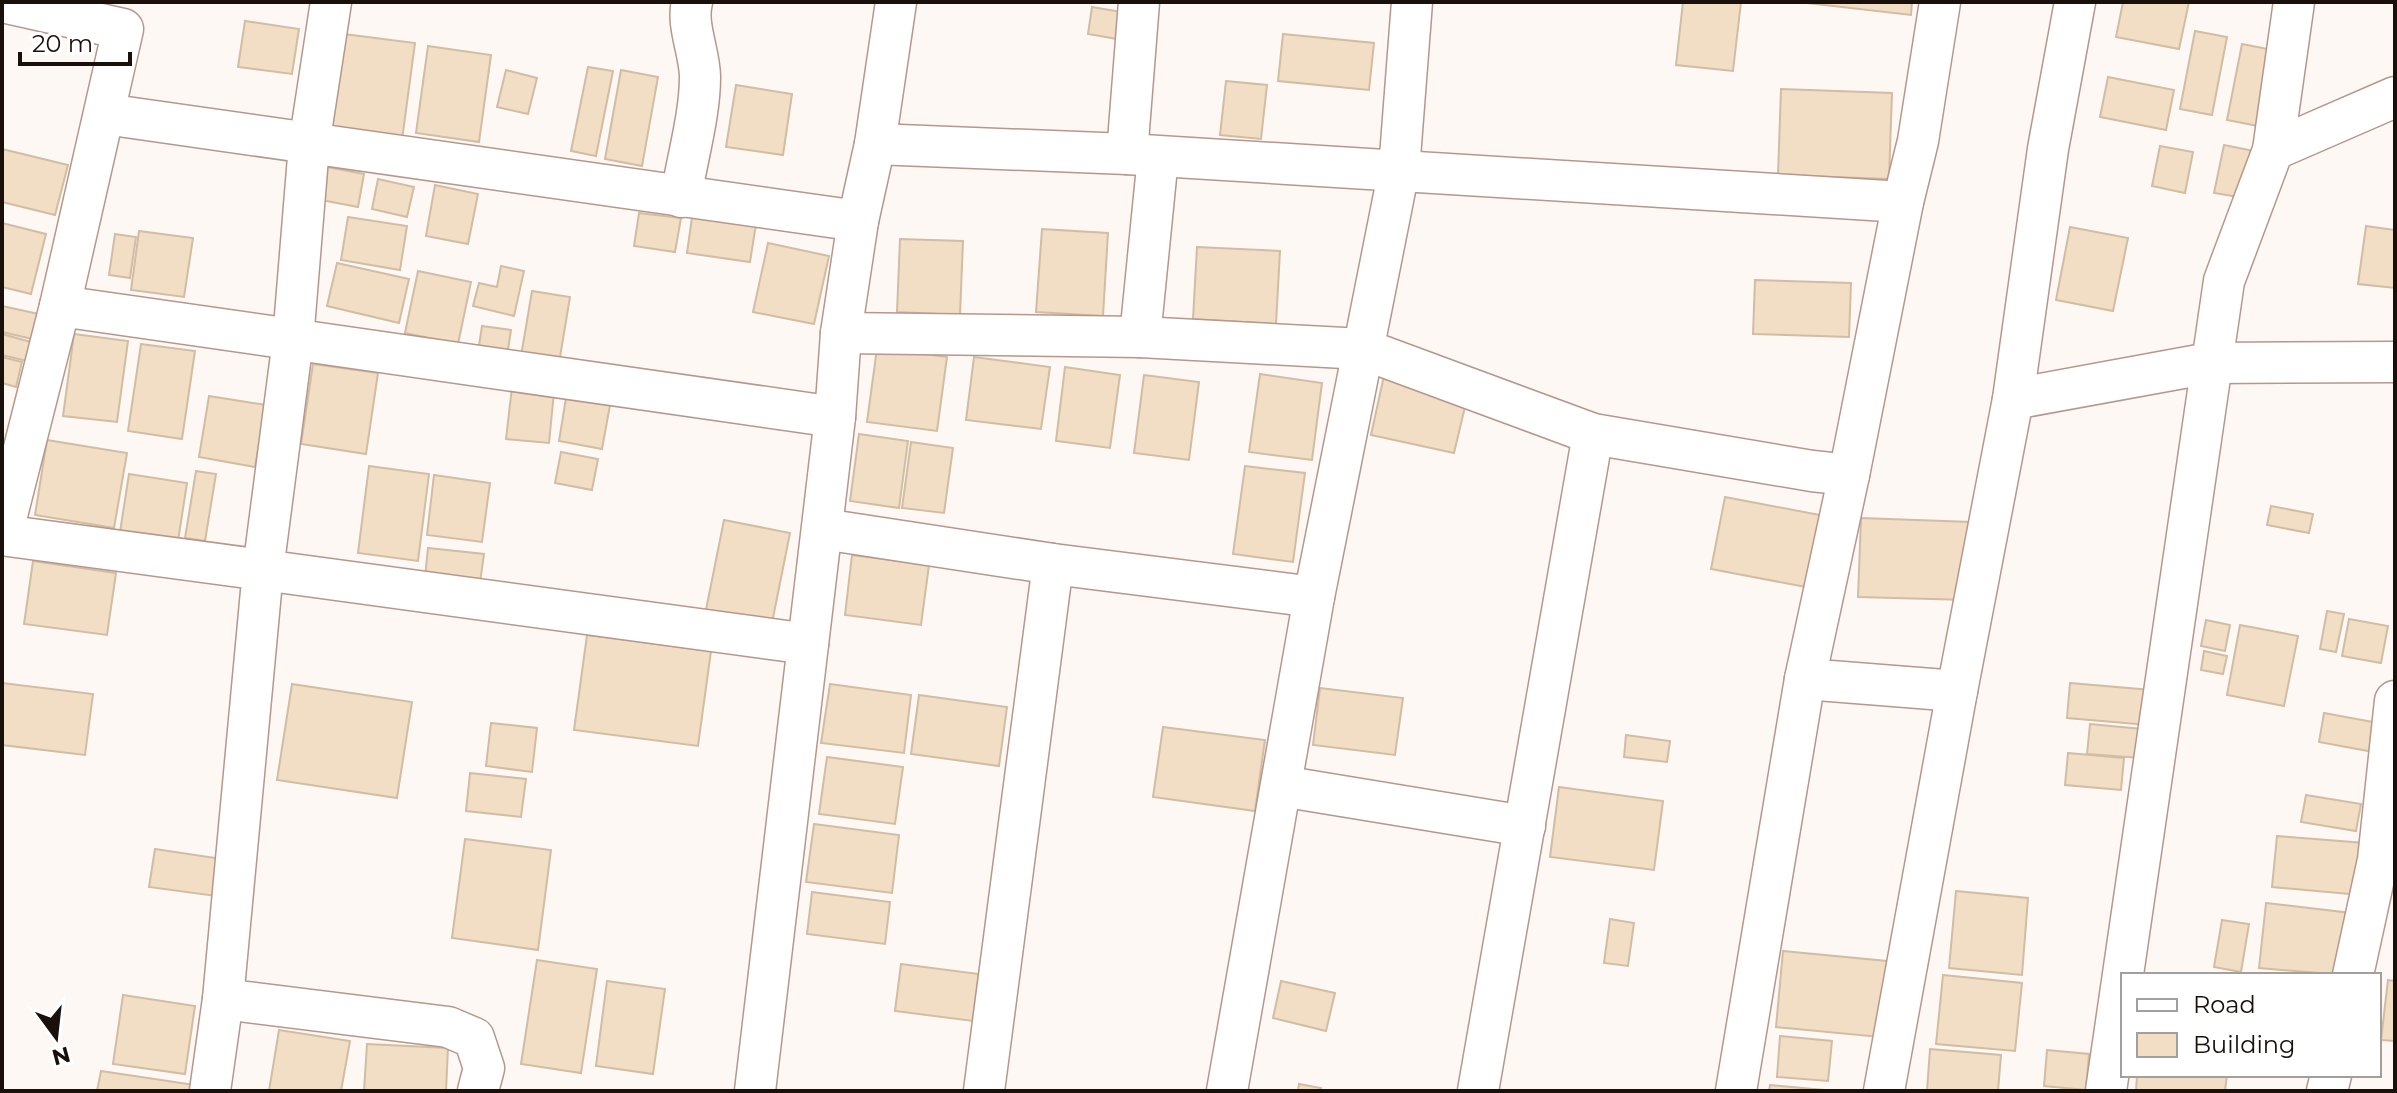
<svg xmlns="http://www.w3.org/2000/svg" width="2397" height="1093" viewBox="0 0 2397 1093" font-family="Montserrat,sans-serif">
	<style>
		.building { fill: #f2ddc5; stroke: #d1bca4; stroke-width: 2 }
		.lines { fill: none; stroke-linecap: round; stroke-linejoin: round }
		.street-casing { stroke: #b6978c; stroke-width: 43 }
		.street { stroke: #fff; stroke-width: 40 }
	</style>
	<rect width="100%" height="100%" fill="#fef8f5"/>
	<g class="building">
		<path d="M1683 2H1741L1733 71 1676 65Z"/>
		<path d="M1798 2H1912L1911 15Z"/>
		<path d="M2123 2H2189L2179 49 2116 37Z"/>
		<path d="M1092 7 1122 12 1117 39 1088 34Z"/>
		<path d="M245 21 299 29 292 74 238 67Z"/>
		<path d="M2195 31 2227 37 2212 115 2180 109Z"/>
		<path d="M344 34 415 43 402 140 331 131Z"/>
		<path d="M1283 34 1374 43 1369 90 1278 81Z"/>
		<path d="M2242 44 2273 50 2258 126 2227 120Z"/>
		<path d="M428 46 491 55 479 142 416 133Z"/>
		<path d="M588 67 613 71 596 156 571 151Z"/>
		<path d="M506 70 537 78 528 114 497 107Z"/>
		<path d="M621 70 658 77 642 166 605 159Z"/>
		<path d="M2108 77 2174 90 2166 130 2100 117Z"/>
		<path d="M1226 81 1267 85 1261 139 1220 135Z"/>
		<path d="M736 85 792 94 783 155 726 147Z"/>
		<path d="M1781 89 1892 93 1889 179 1778 175Z"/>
		<path d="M2224 145 2254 151 2245 198 2214 193Z"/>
		<path d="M2160 146 2193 152 2185 193 2152 186Z"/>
		<path d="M2 149 68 165 55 215 2 202Z"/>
		<path d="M327 167 364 174 358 207 321 200Z"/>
		<path d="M378 179 414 187 407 217 372 209Z"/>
		<path d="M435 185 478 194 468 244 426 236Z"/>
		<path d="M693 210 757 218 750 262 687 253Z"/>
		<path d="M639 213 681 218 675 252 634 246Z"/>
		<path d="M348 217 407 226 400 270 341 260Z"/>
		<path d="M2 223 46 234 31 294 2 287Z"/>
		<path d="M2366 226 2395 230V288L2358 284Z"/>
		<path d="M2070 227 2128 238 2113 311 2056 300Z"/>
		<path d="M1042 229 1108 233 1103 316 1036 312Z"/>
		<path d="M139 231 193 238 184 297 131 290Z"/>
		<path d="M115 234 136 237 130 278 109 275Z"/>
		<path d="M900 239 963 241 960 315 897 312Z"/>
		<path d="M768 243 829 256 814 324 753 312Z"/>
		<path d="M1197 247 1280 251 1276 324 1193 319Z"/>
		<path d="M337 263 409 279 399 323 327 306Z"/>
		<path d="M501 266 524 271 514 316 473 306 479 283 497 287Z"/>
		<path d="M418 271 471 282 458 344 405 333Z"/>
		<path d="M1755 280 1851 283 1849 337 1753 334Z"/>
		<path d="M532 291 570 297 559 363 521 356Z"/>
		<path d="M2 306 39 314 32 339 2 332Z"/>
		<path d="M482 326 511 330 507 356 478 352Z"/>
		<path d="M2 334 31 342 27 361 2 355Z"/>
		<path d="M74 334 128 341 117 422 63 416Z"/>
		<path d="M141 344 195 351 182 439 128 431Z"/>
		<path d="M877 348 947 357 937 431 867 422Z"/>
		<path d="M2 357 22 362 16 387 2 383Z"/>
		<path d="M974 357 1050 367 1041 429 966 420Z"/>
		<path d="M313 364 378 373 366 454 301 444Z"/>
		<path d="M1065 367 1120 375 1110 448 1056 441Z"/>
		<path d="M1385 371 1469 390 1454 453 1371 435Z"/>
		<path d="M1260 374 1322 383 1312 460 1249 452Z"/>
		<path d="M1144 375 1199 382 1189 460 1134 453Z"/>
		<path d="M512 387 554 392 549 443 506 439Z"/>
		<path d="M209 396 266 405 255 467 199 457Z"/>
		<path d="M566 398 610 405 602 449 559 441Z"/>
		<path d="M859 434 908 441 899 508 850 501Z"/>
		<path d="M47 440 127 453 114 528 35 515Z"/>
		<path d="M911 442 953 448 944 513 902 508Z"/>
		<path d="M561 452 598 459 592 490 555 483Z"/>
		<path d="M369 466 429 474 418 561 358 553Z"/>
		<path d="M1245 466 1305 473 1293 562 1233 554Z"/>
		<path d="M196 471 216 474 205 541 185 538Z"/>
		<path d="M129 474 187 483 178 541 120 532Z"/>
		<path d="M434 475 490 483 482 542 427 535Z"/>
		<path d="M1725 497 1825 516 1811 588 1711 569Z"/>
		<path d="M2271 506 2313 514 2309 533 2267 525Z"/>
		<path d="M1861 518 1971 522 1968 600 1858 597Z"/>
		<path d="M724 520 790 533 772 623 706 610Z"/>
		<path d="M428 548 484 554 480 583 425 577Z"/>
		<path d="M852 555 929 565 921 625 845 615Z"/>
		<path d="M33 561 116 573 107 635 24 624Z"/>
		<path d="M2327 611 2344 614 2336 652 2320 649Z"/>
		<path d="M2349 619 2388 626 2381 663 2342 656Z"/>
		<path d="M2206 620 2230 625 2225 651 2201 646Z"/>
		<path d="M2240 625 2298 636 2284 706 2227 695Z"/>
		<path d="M587 635 711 651 698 746 574 730Z"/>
		<path d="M2204 651 2227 656 2223 674 2201 670Z"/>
		<path d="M2 683 93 694 85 755 2 745Z"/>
		<path d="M2070 683 2151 690 2148 725 2067 718Z"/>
		<path d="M292 684 412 702 397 798 277 780Z"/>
		<path d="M830 684 911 695 904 753 821 743Z"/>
		<path d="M1320 688 1403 698 1395 755 1313 745Z"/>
		<path d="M919 695 1007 707 999 766 911 754Z"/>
		<path d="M2324 713 2384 724 2379 753 2319 742Z"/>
		<path d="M491 723 537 728 532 772 486 766Z"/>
		<path d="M2090 724 2142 729 2140 758 2087 754Z"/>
		<path d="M1163 727 1265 740 1255 811 1153 797Z"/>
		<path d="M1626 735 1670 741 1667 762 1624 757Z"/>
		<path d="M2068 753 2124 758 2121 790 2065 785Z"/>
		<path d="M827 757 903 767 895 824 819 814Z"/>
		<path d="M470 773 526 779 521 817 466 811Z"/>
		<path d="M1559 787 1663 801 1654 870 1550 857Z"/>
		<path d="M2306 795 2361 804 2356 831 2301 822Z"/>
		<path d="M814 824 899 835 892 893 806 882Z"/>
		<path d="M2277 836 2365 843 2360 895 2272 887Z"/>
		<path d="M465 839 551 850 538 950 452 938Z"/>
		<path d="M155 849 229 860 223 897 149 887Z"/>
		<path d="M1956 891 2028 898 2022 975 1949 968Z"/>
		<path d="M812 892 890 902 885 944 807 934Z"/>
		<path d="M2266 903 2351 913 2344 975 2259 968Z"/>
		<path d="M1610 919 1634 923 1628 966 1604 963Z"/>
		<path d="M2222 920 2249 924 2241 972 2214 967Z"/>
		<path d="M1783 951 1897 962 1890 1038 1776 1027Z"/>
		<path d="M537 960 597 969 581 1073 521 1064Z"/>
		<path d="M901 964 979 974 973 1021 895 1011Z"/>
		<path d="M1943 975 2022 983 2015 1051 1936 1044Z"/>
		<path d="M2388 980 2395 981V1041L2381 1040Z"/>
		<path d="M607 981 665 989 653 1074 596 1066Z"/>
		<path d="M1281 981 1335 993 1326 1031 1273 1018Z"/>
		<path d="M123 995 195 1006 185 1074 113 1064Z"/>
		<path d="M279 1030 350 1041 341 1091H269Z"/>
		<path d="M1780 1036 1832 1041 1828 1081 1777 1077Z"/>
		<path d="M367 1044 448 1048 446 1091H364Z"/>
		<path d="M1930 1049 2001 1055 1998 1091H1927Z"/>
		<path d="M2047 1050 2089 1054 2086 1090 2044 1086Z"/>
		<path d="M101 1071 195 1085 194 1091H97Z"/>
		<path d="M2137 1075H2227L2225 1091H2136Z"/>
		<path d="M1299 1084 1321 1088V1091H1298Z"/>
		<path d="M1770 1085 1836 1091H1769Z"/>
	</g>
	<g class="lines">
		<g class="street-casing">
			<g id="street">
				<path d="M2 2 123 29 60 306 2 535"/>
				<path d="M331 2 309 145 293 340 263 570 808 644"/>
				<path d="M875 144 896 2"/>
				<path d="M2273 150 2395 97"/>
				<path d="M1127 154 1903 202"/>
				<path d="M681 197C687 159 700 115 700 77 700 53 686 25 692 2"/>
				<path d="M858 221 875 144 1127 154 1139 2"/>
				<path d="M60 306 835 417 841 333 858 221 105 114"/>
				<path d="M841 333 1140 337 1363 349 1593 434 1812 471 1849 475 1903 202 1918 141 1940 2"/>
				<path d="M1140 337 1158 157"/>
				<path d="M2013 399 2210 363 2395 362"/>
				<path d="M1849 475 1805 679 1957 691 2013 399 2048 149 2075 2"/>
				<path d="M823 529 1053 564 1314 597"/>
				<path d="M2 535 263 570 223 999 448 1027 474 1038 484 1068 478 1091"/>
				<path d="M1281 786 1525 826"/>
				<path d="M2353 975 2378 860 2395 701"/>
				<path d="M210 1091 223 999"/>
				<path d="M755 1091 835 417"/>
				<path d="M984 1091 1053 564"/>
				<path d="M1227 1091 1314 597 1399 170 1412 2"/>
				<path d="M1478 1091 1593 434"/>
				<path d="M1736 1091 1805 679"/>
				<path d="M1884 1091 1957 691"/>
				<path d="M2106 1091 2224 281 2273 150 2294 2"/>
				<path d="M2327 1091 2331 1075"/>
			</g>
		</g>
		<use href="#street" class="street"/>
	</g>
	<rect width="2397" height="1093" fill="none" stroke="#190f0b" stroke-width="8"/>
	<rect x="2121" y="973" width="260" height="104" fill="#ffffff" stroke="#a39f9d" stroke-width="2"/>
	<rect x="2137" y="999" width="40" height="12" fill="#ffffff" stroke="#a39f9d" stroke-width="2"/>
	<text x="2193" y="1013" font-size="24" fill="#190f0b">Road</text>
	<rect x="2137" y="1033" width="40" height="24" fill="#f2ddc5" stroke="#a39f9d" stroke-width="2"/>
	<text x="2193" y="1053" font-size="24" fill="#190f0b">Building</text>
	<g transform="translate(56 1037) rotate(165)" stroke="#ffffff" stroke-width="6" paint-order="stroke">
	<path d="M0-6L14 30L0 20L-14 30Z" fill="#190f0b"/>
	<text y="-12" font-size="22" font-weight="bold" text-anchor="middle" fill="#190f0b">N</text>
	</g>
	<path d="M20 52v12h110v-12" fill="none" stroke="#190f0b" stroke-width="4"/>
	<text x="32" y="52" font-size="24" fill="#190f0b" stroke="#ffffff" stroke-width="6" paint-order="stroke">20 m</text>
</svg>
